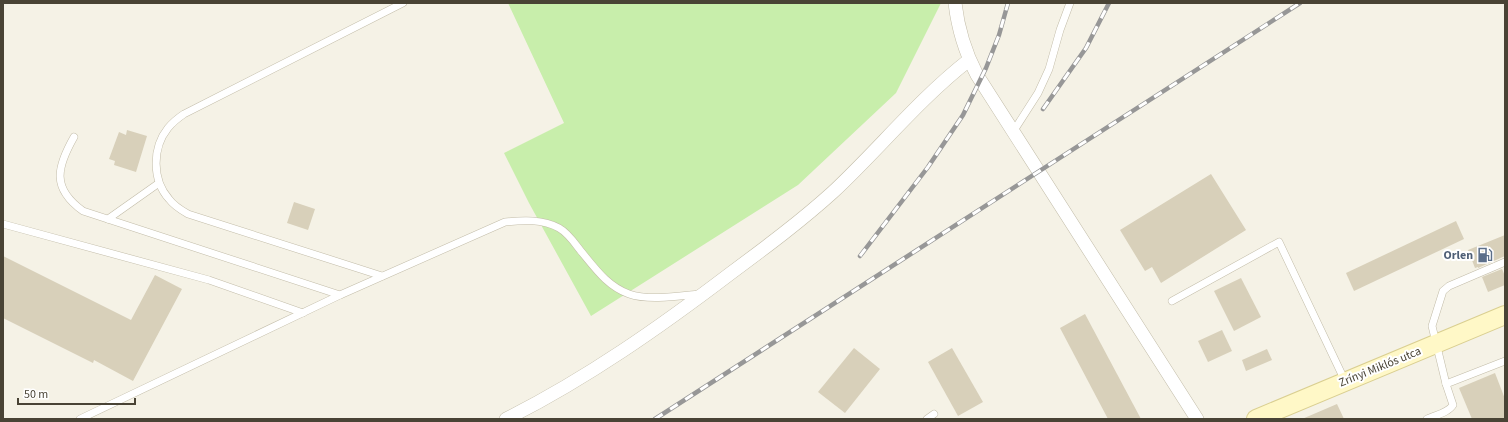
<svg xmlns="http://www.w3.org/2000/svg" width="1508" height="422" viewBox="0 0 1508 422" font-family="'Source Sans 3',sans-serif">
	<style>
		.green { fill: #c8eeab }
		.building { fill: #d8d0ba }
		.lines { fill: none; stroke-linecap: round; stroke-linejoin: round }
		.service-casing { stroke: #c2bca8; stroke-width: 8 }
		.minor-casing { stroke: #c2bca8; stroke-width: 14 }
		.secondary-casing { stroke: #dacf91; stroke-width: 20 }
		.service { stroke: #fff; stroke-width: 7 }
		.minor { stroke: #fff; stroke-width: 13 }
		.secondary { stroke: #fff8c7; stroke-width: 18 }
		.rail-casing { stroke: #979797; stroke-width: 4.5 }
		.rail { stroke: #fff; stroke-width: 3; stroke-dasharray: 9; stroke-linecap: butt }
		.labels { text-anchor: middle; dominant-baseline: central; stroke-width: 4; stroke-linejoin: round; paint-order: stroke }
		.service-label { font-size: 12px; font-weight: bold; fill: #4e5e75; stroke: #fff; text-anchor: end }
		.street-label { font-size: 12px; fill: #494335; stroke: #fff }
	</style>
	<rect width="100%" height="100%" fill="#f5f2e6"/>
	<path class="green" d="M508 3H941L896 93 798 185 591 316 529 203 504 153 564 123Z"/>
	<g class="building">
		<path d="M127 130 147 136 136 172 114 165 115 161 109 159 119 132 126 135Z"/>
		<path d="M1211 174 1246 230 1161 283 1152 267 1145 271 1120 230Z"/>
		<path d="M294 202 315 209 308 230 287 223Z"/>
		<path d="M1456 221 1464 239 1354 291 1346 273Z"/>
		<path d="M1505 235V256L1478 268V267L1475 268 1468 250Z"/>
		<path d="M3 256 131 320 155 275 182 289 133 381 94 360 93 363 3 318Z"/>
		<path d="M1502 269 1505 276V285L1488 292 1482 277Z"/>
		<path d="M1241 278 1261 317 1234 331 1214 291Z"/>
		<path d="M1085 314 1141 419H1108L1060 328Z"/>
		<path d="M1222 330 1232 351 1208 362 1198 341Z"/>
		<path d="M854 348 880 369 845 413 818 392Z"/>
		<path d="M952 348 983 402 958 416 928 362Z"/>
		<path d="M1267 349 1272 360 1246 371 1242 360Z"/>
		<path d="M1495 373 1505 399V419H1472L1459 388Z"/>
		<path d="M1337 404 1344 419H1302Z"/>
	</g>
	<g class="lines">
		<g class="service-casing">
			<g id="service">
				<path d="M1013 132 1038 93 1049 69 1060 30 1070 3"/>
				<path d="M74 137C57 167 51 188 83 211L340 295"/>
				<path d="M108 219 159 183"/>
				<path d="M3 224 209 280 303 313"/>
				<path d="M382 276 188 214C181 210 174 206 169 199 152 180 152 148 168 128 173 122 178 118 184 114L403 3"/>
				<path d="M1172 301 1279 242 1345 381"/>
				<path d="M1446 384 1505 361"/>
				<path d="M80 419 340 295 505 222C523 220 543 219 559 228 568 233 574 242 580 250 595 268 607 286 629 294 649 301 679 296 699 294"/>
				<path d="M927 419 934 414"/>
				<path d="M1427 419C1435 415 1448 413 1453 405L1446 384 1432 326 1443 291 1449 286 1505 262"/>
			</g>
		</g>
		<g class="minor-casing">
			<g id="minor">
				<path d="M955 3C958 29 965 52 977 75L1197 419"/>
				<path d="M506 419C586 379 660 327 731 273 766 247 801 221 833 192 879 149 919 99 969 60"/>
			</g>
		</g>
		<g class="secondary-casing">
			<path id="secondary" d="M1256 419 1505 315"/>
		</g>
		<use href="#service" class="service"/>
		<use href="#minor" class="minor"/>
		<use href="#secondary" class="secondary"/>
		<g class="rail-casing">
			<g id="rail">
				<path d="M1043 109 1086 48 1109 3"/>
				<path d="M860 256 928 167 963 115 986 68 999 35 1008 3"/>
				<path d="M655 419 1300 3"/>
			</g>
		</g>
		<use href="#rail" class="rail"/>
	</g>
	<defs>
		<g id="fuel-bare" transform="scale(1.2)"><path d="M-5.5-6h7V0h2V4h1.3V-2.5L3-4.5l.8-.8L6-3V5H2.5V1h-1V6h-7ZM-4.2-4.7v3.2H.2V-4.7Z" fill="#5c6f8a" stroke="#fff" stroke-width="2.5" paint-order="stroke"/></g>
	</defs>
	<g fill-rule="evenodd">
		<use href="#fuel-bare" x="1485" y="255"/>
	</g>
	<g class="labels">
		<g class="service-label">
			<text x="1473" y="255">Orlen</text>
		</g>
		<g class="street-label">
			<text transform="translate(1380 367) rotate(-22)">Zrínyi Miklós utca</text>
		</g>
	</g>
	<rect width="1508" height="422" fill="none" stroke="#494335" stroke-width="8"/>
	<path d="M18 398v6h117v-6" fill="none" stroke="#494335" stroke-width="2"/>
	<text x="24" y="398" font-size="12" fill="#494335" stroke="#ffffff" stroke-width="3" paint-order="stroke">50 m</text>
</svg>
